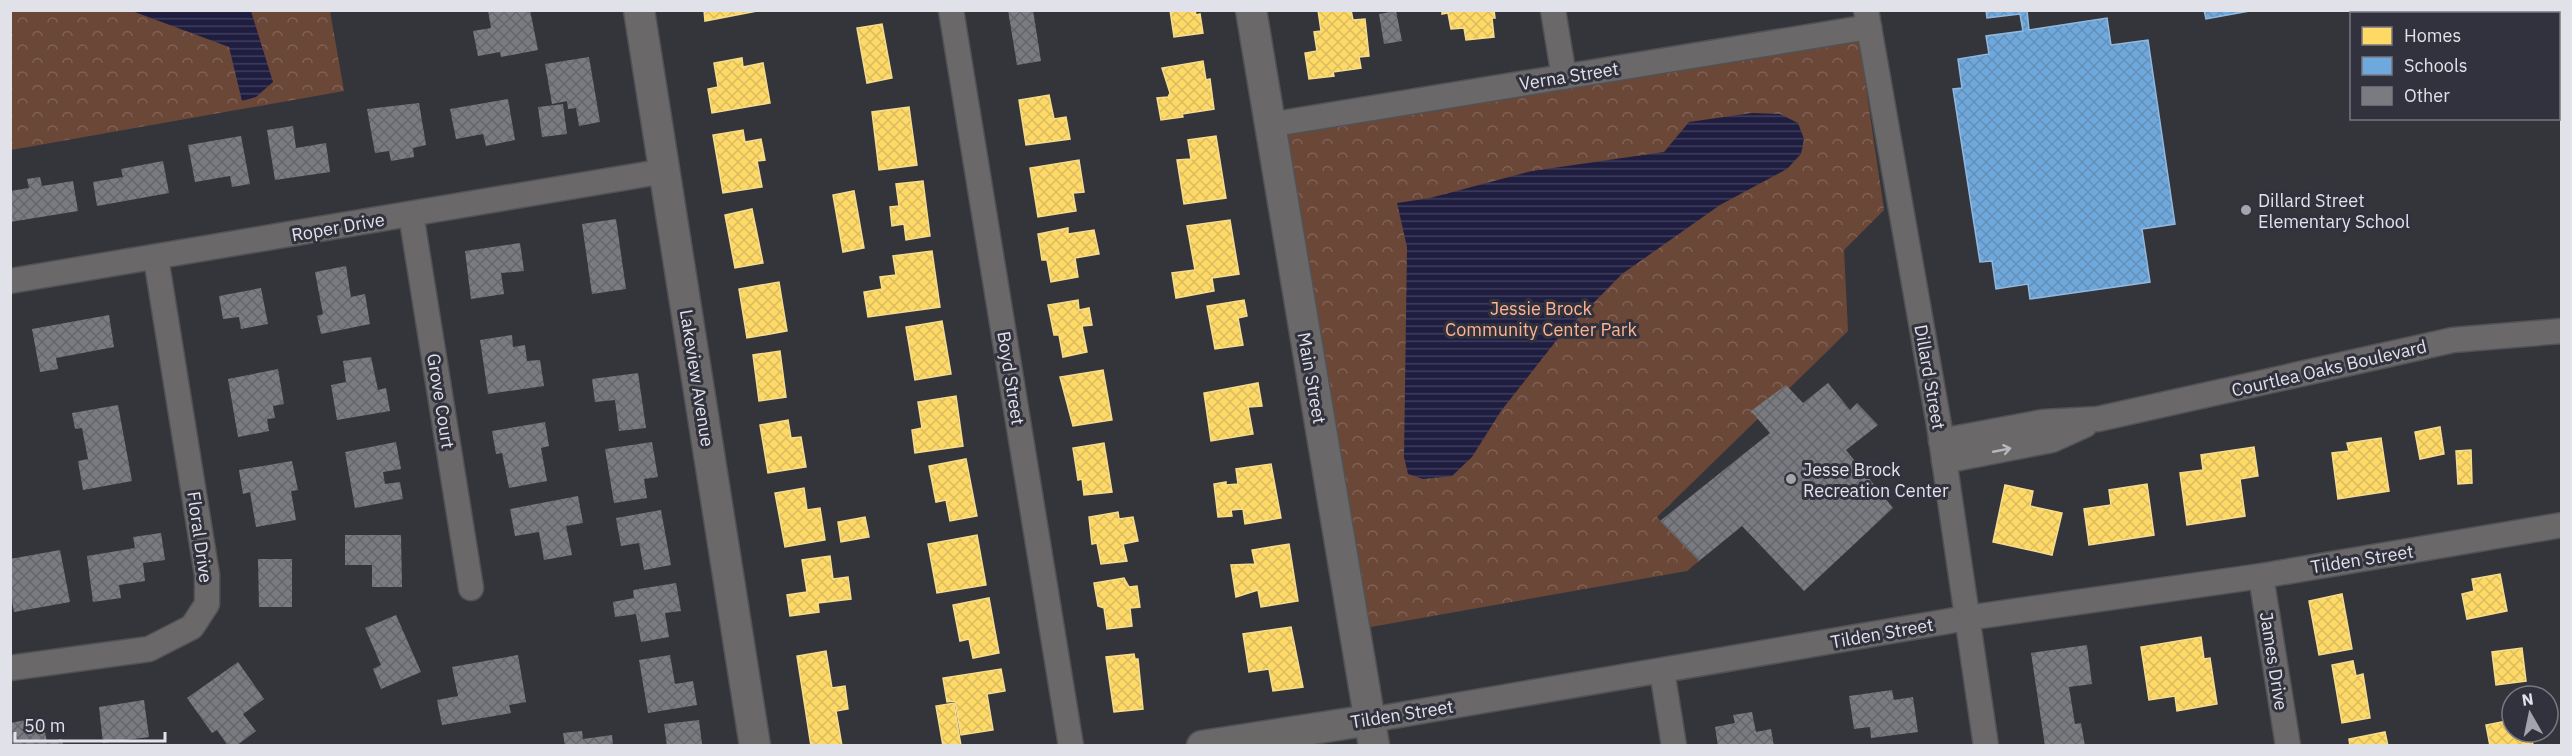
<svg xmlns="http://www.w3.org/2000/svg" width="2572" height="756" viewBox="0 0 2572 756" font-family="'IBM Plex Sans',sans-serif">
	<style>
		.park { fill: url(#park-crowns) }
		.water { fill: url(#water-rules) }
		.homes { fill: url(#homes-cross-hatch); stroke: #f6dc8d; stroke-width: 1.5 }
		.schools { fill: url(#schools-cross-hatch); stroke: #91b9e0; stroke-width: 1.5 }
		.building { fill: url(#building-cross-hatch) }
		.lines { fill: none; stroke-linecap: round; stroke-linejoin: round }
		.minor-casing { stroke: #515256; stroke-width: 27 }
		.tertiary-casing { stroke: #515256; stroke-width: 33 }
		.minor { stroke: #6a6868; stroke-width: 24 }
		.tertiary { stroke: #6a6868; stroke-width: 30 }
		.oneway { stroke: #b7b7bc }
		.poi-dot { fill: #a4a5ac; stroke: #31323e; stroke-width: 2 }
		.labels { text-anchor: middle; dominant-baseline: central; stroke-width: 6; stroke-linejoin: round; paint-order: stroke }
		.street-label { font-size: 18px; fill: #e1e2e9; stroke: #31323e }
		.poi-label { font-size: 18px; fill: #e1e2e9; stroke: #31323e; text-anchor: start }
		.park-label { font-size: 18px; fill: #feb392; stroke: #31323e }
	</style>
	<defs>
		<pattern id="park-crowns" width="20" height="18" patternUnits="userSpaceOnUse" patternTransform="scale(1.5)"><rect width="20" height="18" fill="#6b4738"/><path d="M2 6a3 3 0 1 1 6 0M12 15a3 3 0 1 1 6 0" fill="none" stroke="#806155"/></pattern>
		<pattern id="water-rules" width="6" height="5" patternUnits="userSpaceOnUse" patternTransform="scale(1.5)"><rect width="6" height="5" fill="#1f1e41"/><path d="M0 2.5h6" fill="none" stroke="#3f3e5c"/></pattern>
		<pattern id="homes-cross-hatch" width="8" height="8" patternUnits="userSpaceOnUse" patternTransform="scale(1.5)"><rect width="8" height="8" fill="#ffd966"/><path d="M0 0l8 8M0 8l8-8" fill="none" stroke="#dabb60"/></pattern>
		<pattern id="schools-cross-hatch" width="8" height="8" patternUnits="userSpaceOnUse" patternTransform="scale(1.5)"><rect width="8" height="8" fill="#6fa8dc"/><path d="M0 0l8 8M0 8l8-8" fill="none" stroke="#648fb6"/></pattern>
		<pattern id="building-cross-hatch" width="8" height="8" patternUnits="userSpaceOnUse" patternTransform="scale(1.5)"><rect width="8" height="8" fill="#7a7b80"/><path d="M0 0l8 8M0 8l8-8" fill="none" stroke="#646569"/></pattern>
	</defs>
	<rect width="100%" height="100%" fill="#34353b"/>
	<g class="park">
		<path d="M11 11H330L344 91 11 150Z"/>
		<path d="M1859 40 1884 210 1844 250 1848 331 1657 517 1699 561 1687 571 1365 628 1286 135Z"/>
	</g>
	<g class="water">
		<path d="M132 11H251L273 82 256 97 242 101 229 47Z"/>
		<path d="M1752 113 1780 114 1798 123 1804 139 1801 154 1787 169 1720 205 1622 274 1556 341 1501 411 1472 457 1452 476 1423 479 1408 474 1404 457 1407 247 1397 203 1430 198 1532 171 1664 152 1689 122Z"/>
	</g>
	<g class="homes">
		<path d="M704 10H756L757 11 705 21Z"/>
		<path d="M1170 10H1195L1196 15 1200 14 1203 33 1174 37Z"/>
		<path d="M1318 10H1351L1353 20 1365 19 1369 56 1359 57 1361 68 1333 72 1334 76 1309 79 1305 53 1317 51 1314 32 1321 31Z"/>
		<path d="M1442 10H1494L1495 18H1492L1494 37 1466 40 1464 28 1451 29 1448 13 1442 14Z"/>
		<path d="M882 24 892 78 867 83 857 28Z"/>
		<path d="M742 58 743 67 763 63 770 103 712 113 708 89 718 87 714 63Z"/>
		<path d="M1203 61 1206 80 1210 79 1214 109 1182 114 1183 117 1161 120 1157 98 1168 97 1170 93 1162 68Z"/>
		<path d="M1049 95 1054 119 1066 117 1070 139 1026 145 1019 100Z"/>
		<path d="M909 107 917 165 879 170 872 112Z"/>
		<path d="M743 130 745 142 761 139 765 160 757 161 762 187 723 193 713 135Z"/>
		<path d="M1216 136 1226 198 1184 204 1177 160 1191 159 1188 140Z"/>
		<path d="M1079 160 1084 192 1073 193 1076 211 1038 217 1030 168Z"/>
		<path d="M923 181 930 236 906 240 904 224 892 226 890 207 899 206 896 184Z"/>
		<path d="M854 191 864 248 843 252 833 195Z"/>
		<path d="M752 209 763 263 735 268 725 215Z"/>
		<path d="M1230 220 1239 274 1212 278 1214 291 1176 298 1172 273 1195 270 1187 226Z"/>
		<path d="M1068 228V234L1094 230 1099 254 1075 258 1078 277 1051 282 1047 260H1042L1038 234Z"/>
		<path d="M932 251 940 307 868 317 864 292 882 289 880 277 896 275 893 256Z"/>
		<path d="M779 282 787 331 747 338 739 289Z"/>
		<path d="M1078 300 1079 310 1089 308 1092 325 1082 326 1087 352 1063 357 1059 335H1054L1048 305Z"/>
		<path d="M1244 300 1247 316 1238 318 1243 345 1215 349 1207 306Z"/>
		<path d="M942 321 951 374 915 380 906 327Z"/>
		<path d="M780 351 786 397 759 401 753 355Z"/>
		<path d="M1103 370 1112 420 1073 426 1060 377Z"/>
		<path d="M1258 383 1262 406 1248 407 1253 434 1211 441 1204 393Z"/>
		<path d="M956 396 963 446 915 453 912 430 922 428 918 402Z"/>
		<path d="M788 420 791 438 801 437 806 467 768 473 760 425Z"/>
		<path d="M2440 427 2444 454 2420 459 2415 432Z"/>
		<path d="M2381 438 2389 491 2338 499 2332 453 2349 451 2347 443Z"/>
		<path d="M1104 443 1112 492 1084 495 1082 479 1078 480 1073 448Z"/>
		<path d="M2254 447 2258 476 2240 479 2245 516 2187 525 2180 473 2203 470 2201 455Z"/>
		<path d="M2471 450 2472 483 2458 484 2456 451Z"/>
		<path d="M966 459 977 516 950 521 946 500 936 502 929 466Z"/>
		<path d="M1271 464 1281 518 1245 524 1243 509 1231 510 1232 516 1218 517 1214 484 1226 482V485L1238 484 1236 469Z"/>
		<path d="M2147 484 2154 535 2089 545 2084 509 2111 505 2109 490Z"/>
		<path d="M2005 485 2033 491 2030 506 2062 513 2052 555 1993 542Z"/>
		<path d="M804 488 807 510 820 508 825 540 785 547 775 493Z"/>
		<path d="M1118 512 1119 519 1133 517 1138 541 1123 544 1127 561 1101 564 1097 543 1092 544 1089 517Z"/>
		<path d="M865 517 869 537 841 542 838 522Z"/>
		<path d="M977 535 986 585 937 593 928 544Z"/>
		<path d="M1289 544 1298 601 1261 607 1258 590 1236 597 1231 565 1255 564 1252 550Z"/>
		<path d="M830 556 833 579 848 577 851 599 818 603 819 612 790 616 787 595 807 592 802 560Z"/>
		<path d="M2500 574 2507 611 2467 619 2462 594 2474 591 2472 579Z"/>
		<path d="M1124 578 1129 587 1137 586 1140 607 1130 608 1132 626 1107 629 1104 608 1098 606 1094 583Z"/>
		<path d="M2342 594 2352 649 2319 655 2309 601Z"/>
		<path d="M989 598 999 653 973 658 969 639 960 641 953 605Z"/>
		<path d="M1291 627 1303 687 1273 691 1269 669 1249 672 1243 634Z"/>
		<path d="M2201 637 2204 659 2210 658 2217 704 2177 711 2175 696 2149 700 2141 647Z"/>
		<path d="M2522 648 2526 681 2496 685 2492 652Z"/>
		<path d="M826 651 832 688 845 686 848 709 836 711 842 746H811L797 656Z"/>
		<path d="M1134 654 1135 659H1138L1143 709 1114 712 1106 657Z"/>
		<path d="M2353 661 2356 676 2363 674 2370 718 2342 723 2332 665Z"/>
		<path d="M1001 669 1005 691 987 694 993 730 961 735 955 701 947 702 943 678Z"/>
		<path d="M954 703 961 746H943L936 706Z"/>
		<path d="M2512 720V732H2531L2533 746H2490L2486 725Z"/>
		<path d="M2385 732 2388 746H2350L2349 739Z"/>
	</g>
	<g class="schools">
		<path d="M1986 10H2027L2029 30 2107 18 2111 45 2148 40 2175 224 2142 229 2150 282 2030 299 2028 284 1996 289 1992 261 1980 262 1953 89 1962 88 1958 59 1989 54 1986 36 2023 31 2020 14 1987 18Z"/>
		<path d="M2204 10H2255L2206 19Z"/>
	</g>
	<g class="building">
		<path d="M488 10H530L538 50 501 57 500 52 478 56 473 31 491 28Z"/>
		<path d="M1008 10H1033L1041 61 1017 65Z"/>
		<path d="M1396 11 1402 41 1384 44 1379 14Z"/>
		<path d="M589 57 600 122 579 126 576 108 568 109 567 101 552 104 545 64Z"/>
		<path d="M508 99 515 140 486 146 483 134 456 139 450 109Z"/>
		<path d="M419 103 426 145 413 148 414 157 391 161 389 151 375 153 367 109Z"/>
		<path d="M563 104 567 134 542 137 538 107Z"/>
		<path d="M293 126 296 148 326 143 330 172 275 180 267 130Z"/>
		<path d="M241 136 250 184 232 187 230 176 195 182 188 145Z"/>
		<path d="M163 161 169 193 97 206 93 182 123 177 121 169Z"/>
		<path d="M40 177 42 186 73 181 78 211 10 222V191L29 188 27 179Z"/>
		<path d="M616 219 626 289 592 294 582 224Z"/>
		<path d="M520 243 524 271 501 273 504 294 471 299 465 251Z"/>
		<path d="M346 266 351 297 365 294 370 324 321 334 317 316 323 314 315 272Z"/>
		<path d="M261 288 268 324 241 329 239 317 223 319 219 296Z"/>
		<path d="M109 315 114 347 56 358 58 369 40 372 32 329Z"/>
		<path d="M512 335 513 347 525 345 527 361 540 360 544 386 488 394 480 340Z"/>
		<path d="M371 357 378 390 386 388 390 411 337 420 331 385 346 382 343 361Z"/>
		<path d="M278 369 284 404 273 406 275 418 267 419 269 431 238 437 228 379Z"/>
		<path d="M638 373 646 428 619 431 615 400 595 402 592 379Z"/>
		<path d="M1828 383 1850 410 1857 403 1878 425 1846 450 1893 508 1804 591 1742 526 1699 561 1660 521 1770 433 1751 411 1786 385 1803 403Z"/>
		<path d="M118 405 132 481 83 490 78 461 88 459 82 428 75 429 72 413Z"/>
		<path d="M545 422 549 446 541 448 547 481 509 488 502 453 496 454 492 431Z"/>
		<path d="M396 442 401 469 383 472 385 484 400 482 403 499 355 508 345 452Z"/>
		<path d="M652 442 658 477 644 479 647 498 614 503 605 449Z"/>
		<path d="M292 461 298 490 291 491 296 520 256 527 250 492 243 494 239 470Z"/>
		<path d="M578 496 583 523 566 526 572 555 544 560 539 532 515 536 510 509Z"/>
		<path d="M661 510 671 565 644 570 639 543 621 546 616 518Z"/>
		<path d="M161 533 165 560 143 563 145 581 119 585 121 598 93 602 87 556 135 548 133 537Z"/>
		<path d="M345 535H401L402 587H372V565H345Z"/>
		<path d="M60 550 70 602 14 612 10 591V559Z"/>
		<path d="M258 559H292V607H259Z"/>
		<path d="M676 583 681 611 665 613 669 637 641 642 636 614 615 617 613 602 634 598 633 590Z"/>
		<path d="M396 615 421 672 381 689 373 669 381 665 365 628Z"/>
		<path d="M2087 645 2092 684 2069 687 2075 724 2081 723 2085 746H2045L2031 653Z"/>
		<path d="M518 655 526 702 509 705 511 713 442 725 437 700 458 696 452 667Z"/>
		<path d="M670 655 675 684 693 681 697 705 648 713 639 660Z"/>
		<path d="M238 662 264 699 243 714 256 731 236 746H228L217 730 212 733 187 698Z"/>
		<path d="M1892 690 1894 700 1913 697 1918 732 1871 738 1870 727 1854 729 1849 696Z"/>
		<path d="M144 700 149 737 103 743 99 707Z"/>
		<path d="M1752 712 1756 732 1771 729 1774 746H1718L1715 727 1735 723 1733 715Z"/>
		<path d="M42 717 47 742 62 739 63 746H10V723Z"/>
		<path d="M699 720 702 744 667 746 664 724Z"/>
		<path d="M582 731 583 739 612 735 613 746H565L563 733Z"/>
	</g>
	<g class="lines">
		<g class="minor-casing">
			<g id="minor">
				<path d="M951 10 1071 746"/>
				<path d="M1553 10 1564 77"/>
				<path d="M1866 10 1939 425 1986 746"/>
				<path d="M1269 125 1869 27"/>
				<path d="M411 214 471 588"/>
				<path d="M10 281 665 171"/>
				<path d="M1941 441 2043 422 2098 419 2453 340 2562 331"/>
				<path d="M1944 461 2052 440 2085 425"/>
				<path d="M2261 576 2288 746"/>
				<path d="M10 668 149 649 192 627 207 604V575L156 258"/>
				<path d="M1662 671 1674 746"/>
				<path d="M1370 720 1967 618 2261 576 2562 525"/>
			</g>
		</g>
		<g class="tertiary-casing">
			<g id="tertiary">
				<path d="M639 10 755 746"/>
				<path d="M1251 10 1374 746"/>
				<path d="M1202 746 1370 720"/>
			</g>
		</g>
		<use href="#minor" class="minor"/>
		<use href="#tertiary" class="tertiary"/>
	</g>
	<defs><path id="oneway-shaft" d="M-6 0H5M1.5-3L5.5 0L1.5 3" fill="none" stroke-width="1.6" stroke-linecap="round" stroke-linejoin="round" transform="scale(1.5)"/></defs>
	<use class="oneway" href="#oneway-shaft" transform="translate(2002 450) rotate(-11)"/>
	<g class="poi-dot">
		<circle cx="2246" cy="210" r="6"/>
		<circle cx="1791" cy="479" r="6"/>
	</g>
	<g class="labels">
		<g class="street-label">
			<text transform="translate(1569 76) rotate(-9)">Verna Street</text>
			<text transform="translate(338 227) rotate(-10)">Roper Drive</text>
			<text transform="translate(2329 368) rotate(-13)">Courtlea Oaks Boulevard</text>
			<text transform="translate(1930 377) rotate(80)">Dillard Street</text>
			<text transform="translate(697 378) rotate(81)">Lakeview Avenue</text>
			<text transform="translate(1011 378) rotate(81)">Boyd Street</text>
			<text transform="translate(1312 378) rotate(80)">Main Street</text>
			<text transform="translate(441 401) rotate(81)">Grove Court</text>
			<text transform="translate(200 537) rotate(82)">Floral Drive</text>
			<text transform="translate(2362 559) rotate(-9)">Tilden Street</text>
			<text transform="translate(1882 633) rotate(-10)">Tilden Street</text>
			<text transform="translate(2274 661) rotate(81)">James Drive</text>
			<text transform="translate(1402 714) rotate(-9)">Tilden Street</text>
		</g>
		<g class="poi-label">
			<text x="2258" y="200">Dillard Street<tspan x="2258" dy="21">Elementary School</tspan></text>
			<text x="1803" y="469">Jesse Brock<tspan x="1803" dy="21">Recreation Center</tspan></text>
		</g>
		<g class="park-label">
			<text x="1541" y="308">Jessie Brock<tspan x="1541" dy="21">Community Center Park</tspan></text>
		</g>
	</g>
	<rect width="2572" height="756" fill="none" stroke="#e1e2e9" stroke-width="24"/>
	<rect x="2350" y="12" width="210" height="108" fill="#31323e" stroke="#777882" stroke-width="1.5"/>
	<rect x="2362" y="27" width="30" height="18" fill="#ffd966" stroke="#777882" stroke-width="1.5"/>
	<text x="2404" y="42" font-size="18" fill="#e1e2e9">Homes</text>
	<rect x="2362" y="57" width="30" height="18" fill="#6fa8dc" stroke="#777882" stroke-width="1.5"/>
	<text x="2404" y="72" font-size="18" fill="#e1e2e9">Schools</text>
	<rect x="2362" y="87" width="30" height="18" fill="#7a7b80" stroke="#777882" stroke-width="1.5"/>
	<text x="2404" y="102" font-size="18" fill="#e1e2e9">Other</text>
	<g transform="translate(2530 714) rotate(351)"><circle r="28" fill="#31323e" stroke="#777882" stroke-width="1.5"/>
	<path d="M0-4.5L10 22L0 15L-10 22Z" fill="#a4a5ac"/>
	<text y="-9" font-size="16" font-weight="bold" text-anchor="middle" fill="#e1e2e9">N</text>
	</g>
	<path d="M15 732v9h150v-9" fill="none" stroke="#e1e2e9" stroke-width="3"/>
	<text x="24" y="732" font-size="18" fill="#e1e2e9" stroke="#31323e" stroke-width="4.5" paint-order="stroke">50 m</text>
</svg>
